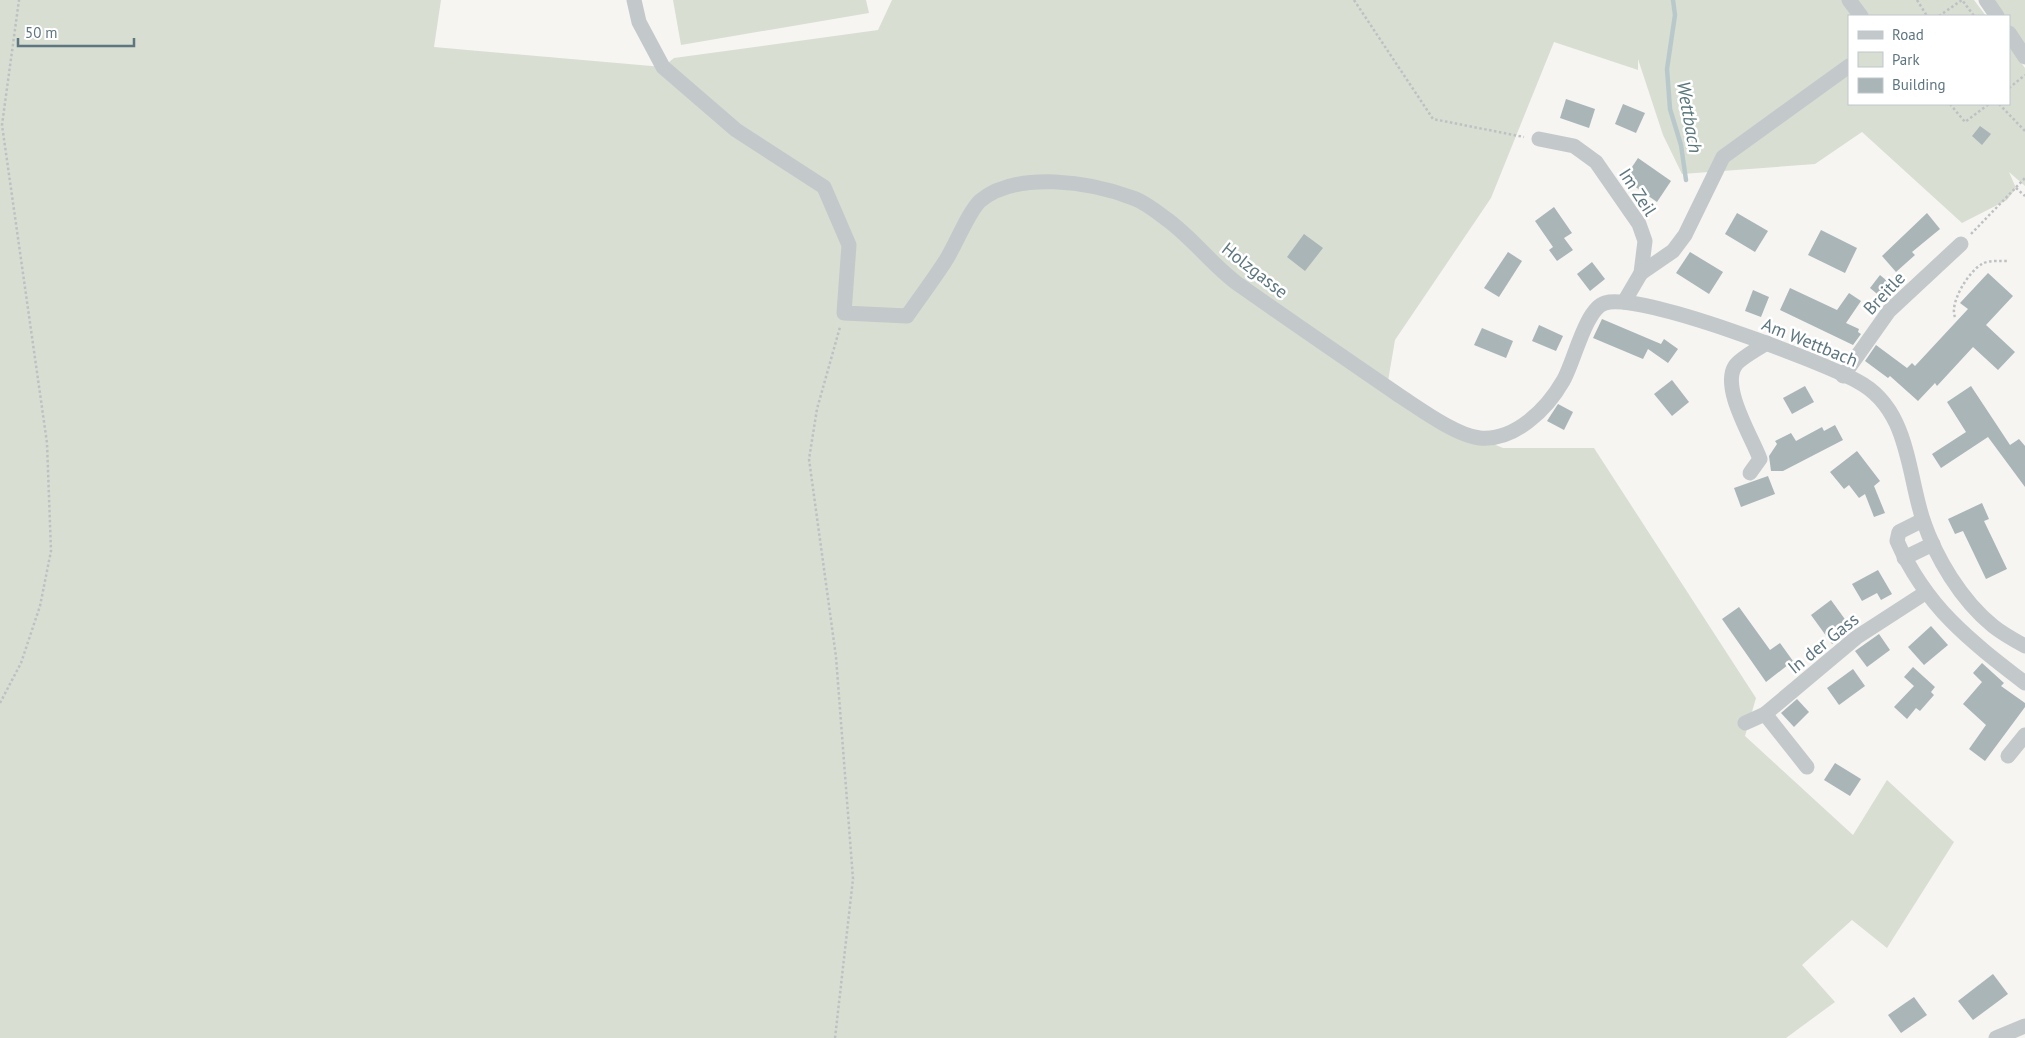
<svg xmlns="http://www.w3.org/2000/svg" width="2025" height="1038" viewBox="0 0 2025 1038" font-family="'PT Sans',sans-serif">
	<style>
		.green { fill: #d8ded2 }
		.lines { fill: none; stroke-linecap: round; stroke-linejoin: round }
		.stream { stroke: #b9c9cb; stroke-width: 4.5 }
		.building { fill: #a9b5b7 }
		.path { stroke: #bec1c3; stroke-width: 2.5; stroke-dasharray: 2.5 2.5; stroke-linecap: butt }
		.minor { stroke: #c3c8ca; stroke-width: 15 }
		.labels { text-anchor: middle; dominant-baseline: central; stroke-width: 5; stroke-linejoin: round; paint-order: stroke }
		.street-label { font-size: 18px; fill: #5e767f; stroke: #fff }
		.water-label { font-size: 19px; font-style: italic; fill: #59777b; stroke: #fff }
	</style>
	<rect width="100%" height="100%" fill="#f6f5f2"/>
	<g class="green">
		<path d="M0 0H441L434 47 663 67 674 58 878 30 892 0H1849L1861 16H1849V104H2009V46L2025 68V186L2009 172 2016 188 2007 200 1962 223 1862 132 1815 164 1682 174 1663 135 1638 59V70L1554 42 1491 198 1395 340 1387 387 1435 420 1503 448H1594L1756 698 1745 736 1853 835 1887 780 1954 842 1887 948 1852 920 1802 965 1835 1002 1786 1038H0Z"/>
		<path d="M673 0H866L869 13 681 45Z"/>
		<path d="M1854 0H1974L1986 16H1865Z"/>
		<path d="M1986 0H2025V57L2009 33V16H1997Z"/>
	</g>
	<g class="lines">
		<path class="stream" d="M1673 0 1675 15 1667 69 1670 109 1681 145 1686 180"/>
	</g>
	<g class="building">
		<path d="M1566 99 1595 109 1589 128 1560 118Z"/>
		<path d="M1623 104 1645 113 1636 133 1615 124Z"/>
		<path d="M1980 126 1991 134 1982 145 1972 136Z"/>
		<path d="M1638 158 1671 181 1657 202 1624 179Z"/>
		<path d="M1554 207 1572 233 1564 238 1573 250 1557 261 1549 250 1553 247 1535 221Z"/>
		<path d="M1737 213 1768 231 1755 252 1725 234Z"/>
		<path d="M1927 213 1940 229 1912 252 1915 255 1896 272 1882 256Z"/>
		<path d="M1821 230 1857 248 1845 273 1808 255Z"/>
		<path d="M1304 234 1323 248 1305 271 1287 257Z"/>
		<path d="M1508 252 1522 261 1499 297 1484 288Z"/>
		<path d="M1690 252 1723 272 1709 294 1676 273Z"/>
		<path d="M1592 262 1605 279 1590 291 1577 274Z"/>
		<path d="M1988 273 2013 296 1986 325 2015 352 1998 370 1973 347 1937 386 1935 383 1918 401 1890 376 1888 378 1865 361 1876 345 1907 368 1912 363 1915 366 1968 309 1960 303Z"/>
		<path d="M1880 275 1893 286 1882 298 1870 288Z"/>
		<path d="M1790 288 1837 310 1849 293 1861 301 1846 323 1859 329 1858 332 1861 334 1853 345 1780 310Z"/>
		<path d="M1753 290 1769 297 1761 317 1745 311Z"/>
		<path d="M1602 319 1661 344 1664 339 1678 349 1668 363 1648 349 1643 359 1593 338Z"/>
		<path d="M1539 325 1563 336 1556 351 1532 341Z"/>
		<path d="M1482 328 1513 341 1506 358 1474 345Z"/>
		<path d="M1672 380 1689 402 1672 416 1654 394Z"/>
		<path d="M1805 386 1814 402 1792 414 1783 398Z"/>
		<path d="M1971 386 2010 445 2019 439 2025 446V487L1988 437 1941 468 1932 454 1966 432 1947 402Z"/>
		<path d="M1558 404 1573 412 1564 430 1547 421Z"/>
		<path d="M1835 425 1843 440 1783 471H1771L1769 456 1777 444 1775 441 1791 433 1796 441 1822 427 1824 431Z"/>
		<path d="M1857 451 1880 481 1874 486 1885 513 1874 517 1865 494 1859 498 1849 485 1844 489 1830 472Z"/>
		<path d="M1768 476 1775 494 1741 507 1734 488Z"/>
		<path d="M1982 503 1989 519 1984 521 2007 569 1986 579 1963 531 1955 534 1948 519Z"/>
		<path d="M1878 570 1892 594 1881 600 1877 593 1862 601 1852 584Z"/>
		<path d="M1831 600 1852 629 1832 644 1811 615Z"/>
		<path d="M1739 607 1770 650 1780 643 1793 661 1766 682 1722 619Z"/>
		<path d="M1931 626 1948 645 1924 665 1908 647Z"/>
		<path d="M1879 634 1890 650 1867 667 1855 651Z"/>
		<path d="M1982 663 2004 683 2001 686 2025 703V707L1985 761 1969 749 1986 725 1963 704 1982 682 1973 673Z"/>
		<path d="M1913 667 1935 687 1931 692 1934 695 1920 711 1916 708 1907 719 1894 707 1914 686 1904 677Z"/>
		<path d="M1853 669 1865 686 1839 705 1827 688Z"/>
		<path d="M1797 699 1809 712 1794 727 1781 713Z"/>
		<path d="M1835 763 1861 779 1850 796 1824 780Z"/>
		<path d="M1993 974 2008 994 1973 1020 1958 1001Z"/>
		<path d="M1914 997 1927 1015 1901 1033 1888 1015Z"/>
	</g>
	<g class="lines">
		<g class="path">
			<path d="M1354 0 1433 119 1524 137"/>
			<path d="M1917 0 1927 16"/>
			<path d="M1939 16 1962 0 1974 16"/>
			<path d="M2009 88 2025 75"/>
			<path d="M1950 104 1965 122 1989 104"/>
			<path d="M1999 104 2025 131"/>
			<path d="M2016 188 2025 196"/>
			<path d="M1971 234 2025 178"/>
			<path d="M1955 317C1949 303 1969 271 1982 264 1988 260 2002 261 2009 261"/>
			<path d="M0 703 21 663 40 606 51 551 47 443 2 125 19 0"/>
			<path d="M835 1038 853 879 836 657 809 459 817 409 840 327"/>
		</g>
		<g class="minor">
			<path d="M634 0 639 22 663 67 736 130 824 187 849 245 844 313 907 316C920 297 934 279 946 260 955 246 969 211 980 201 1017 170 1091 182 1133 198 1144 202 1156 211 1165 218 1192 237 1212 265 1238 284 1292 322 1346 359 1400 396 1420 409 1457 436 1480 438 1515 441 1547 409 1563 381 1574 363 1585 309 1605 303 1641 292 1819 361 1857 381 1909 408 1907 471 1923 520 1936 558 1961 600 1993 626 2003 634 2014 640 2025 646"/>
			<path d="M1849 0 1861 16"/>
			<path d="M1986 0 1997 16"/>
			<path d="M2009 33 2025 57"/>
			<path d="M1539 139 1574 146 1596 162 1639 224 1645 241 1641 273 1624 302"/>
			<path d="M1641 273 1673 251 1685 235 1723 157 1849 66"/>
			<path d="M1843 376 1889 311 1961 244"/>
			<path d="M1750 473 1760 459C1752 437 1721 388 1735 366 1739 359 1759 348 1767 343"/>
			<path d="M1923 520 1899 532 1897 541C1926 607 1969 640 2025 683"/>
			<path d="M1904 558 1933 544"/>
			<path d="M1765 714 1807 767"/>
			<path d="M1745 723 1765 714 1857 637 1925 593"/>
			<path d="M2008 756 2025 735"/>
			<path d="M1996 1038 2025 1026"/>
		</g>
	</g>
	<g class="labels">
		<g class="street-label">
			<text transform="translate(1638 192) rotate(57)">Im Zeil</text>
			<text transform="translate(1255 270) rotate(38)">Holzgasse</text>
			<text transform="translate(1884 293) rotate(-47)">Breitle</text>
			<text transform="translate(1810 342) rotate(22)">Am Wettbach</text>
			<text transform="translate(1823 643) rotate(-39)">In der Gass</text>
		</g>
		<g class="water-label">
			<text transform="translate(1690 117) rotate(80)">Wettbach</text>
		</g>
	</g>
	<rect x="1848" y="15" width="162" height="90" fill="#ffffff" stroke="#bfc8cc"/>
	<rect x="1858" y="31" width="25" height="8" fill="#c3c8ca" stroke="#bfc8cc"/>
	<text x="1892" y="40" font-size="15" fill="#5e767f">Road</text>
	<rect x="1858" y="52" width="25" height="15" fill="#d8ded2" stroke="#bfc8cc"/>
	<text x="1892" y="65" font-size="15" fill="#5e767f">Park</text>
	<rect x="1858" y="78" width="25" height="15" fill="#a9b5b7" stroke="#bfc8cc"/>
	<text x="1892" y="90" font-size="15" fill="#5e767f">Building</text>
	<path d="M18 38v8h116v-8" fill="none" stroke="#5e767f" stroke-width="2.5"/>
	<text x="25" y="38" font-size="15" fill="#5e767f" stroke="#ffffff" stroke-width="4" paint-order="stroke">50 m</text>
</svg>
